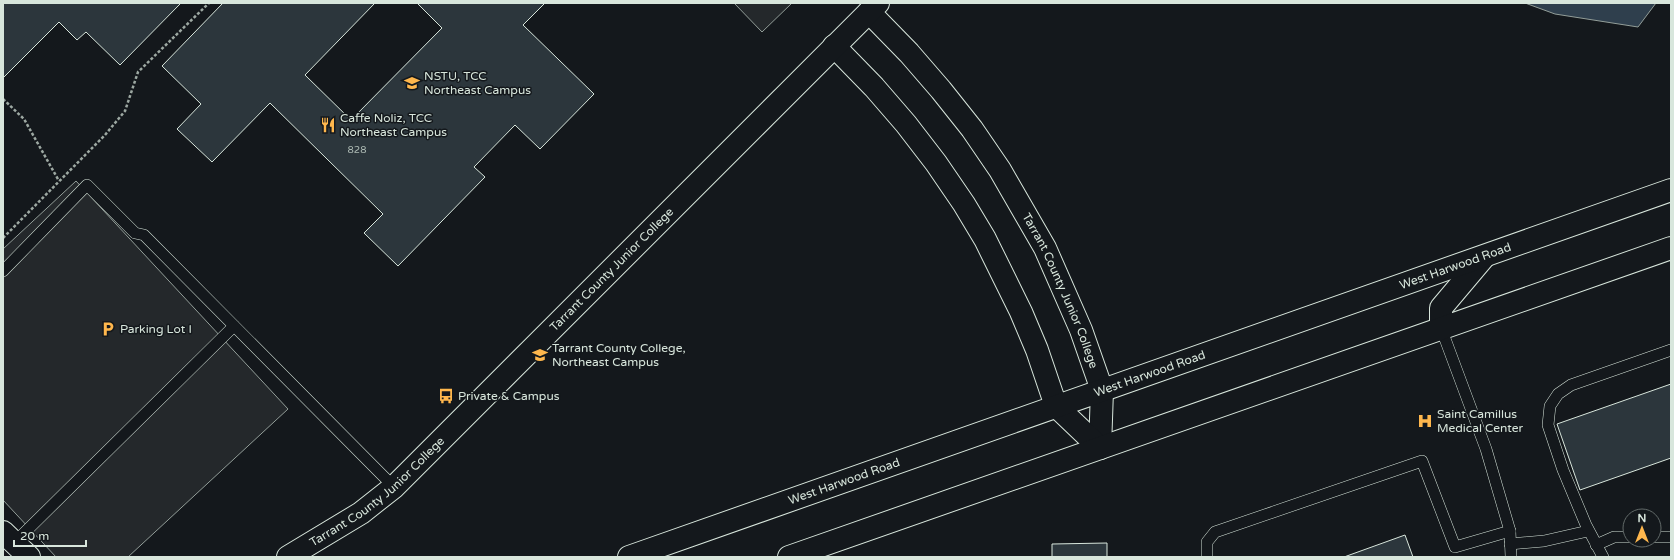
<svg xmlns="http://www.w3.org/2000/svg" width="1674" height="560" viewBox="0 0 1674 560" font-family="'Varela Round',sans-serif">
	<style>
		.parking { fill: #24282b; stroke: #939e99 }
		.water { fill: #2f3f4d; stroke: #939e99 }
		.building { fill: #2c363c; stroke: #d8e6dc }
		.lines { fill: none; stroke-linecap: round; stroke-linejoin: round }
		.service-casing { stroke: #d8e6dc; stroke-width: 12 }
		.minor-casing { stroke: #d8e6dc; stroke-width: 24 }
		.secondary-casing { stroke: #d8e6dc; stroke-width: 24 }
		.path { stroke: #9da8a2; stroke-width: 2.5; stroke-dasharray: 3 2; stroke-linecap: butt }
		.service { stroke: #14181c; stroke-width: 11 }
		.minor { stroke: #14181c; stroke-width: 22 }
		.secondary { stroke: #14181c; stroke-width: 22 }
		.labels { text-anchor: middle; dominant-baseline: central; stroke-width: 3; stroke-linejoin: round; paint-order: stroke }
		.number-label { font-size: 10px; fill: #adbab4 }
		.poi-label { font-size: 12px; fill: #d8e6dc; stroke: #14181c; text-anchor: start }
		.street-label { font-size: 12px; fill: #d8e6dc; stroke: #14181c }
	</style>
	<rect width="100%" height="100%" fill="#14181c"/>
	<g class="parking">
		<path d="M734 3H792L762 32Z"/>
		<path d="M76 181 288 409 128 557H56L3 500V249Z"/>
	</g>
	<path class="water" d="M1525 3H1656L1638 27 1555 14Z"/>
	<g class="building">
		<path d="M3 3H181L120 65 86 32 77 40 59 22 3 78Z"/>
		<path d="M223 3H375L305 75 351 120 442 28 417 3H545L523 25 594 94 540 149 515 125 474 167 485 177 398 266 364 233 383 214 270 103 212 162 177 129 201 104 162 66Z"/>
		<path d="M1671 384V458L1580 490 1557 424Z"/>
		<path d="M1405 535 1413 557H1344Z"/>
		<path d="M1107 543V557H1052V544Z"/>
	</g>
	<g class="lines">
		<g class="service-casing">
			<g id="service">
				<path d="M3 271 87 185 135 233 144 235 394 487"/>
				<path d="M1441 328 1486 449 1510 531 1511 557"/>
				<path d="M1654 537H1671"/>
				<path d="M14 543 234 326"/>
				<path d="M1510 544 1544 541 1588 531"/>
				<path d="M1596 545 1614 537H1630"/>
				<path d="M1207 557V542L1215 532 1422 461 1455 547 1510 531"/>
				<path d="M1603 557 1586 525 1563 470 1548 425 1550 406 1558 394 1571 385 1671 350"/>
			</g>
		</g>
		<g class="minor-casing">
			<g id="minor">
				<path id="s1" d="M869 12 909 53 941 90 972 129 1000 170 1045 248 1081 330 1102 390 1100 448"/>
				<path d="M834 46 874 87 906 124 936 163 964 204 985 239 1021 312 1037 350 1056 406 1100 448"/>
				<path d="M3 532 29 557"/>
				<path id="s2" d="M288 557 361 513 394 487 878 3"/>
			</g>
		</g>
		<g class="secondary-casing">
			<g id="secondary">
				<path d="M1441 328V308L1484 257"/>
				<path id="s3" d="M629 557 1671 190"/>
				<path d="M789 557 1671 248"/>
			</g>
		</g>
		<g class="path">
			<path d="M3 99 24 119 59 181"/>
			<path d="M3 238 105 135 125 111 138 72 209 3"/>
		</g>
		<use href="#service" class="service"/>
		<use href="#minor" class="minor"/>
		<use href="#secondary" class="secondary"/>
	</g>
	<defs>
		<g id="university-bare" transform="scale(1.2)"><path d="M0-5L7-2L0 1L-7-2ZM-4 1L0 2.5L4 1V4Q0 6-4 4Z" fill="#ffb74d" stroke="#14181c" stroke-width="2.5" paint-order="stroke"/></g>
		<g id="restaurant-bare" transform="scale(1.2)"><path d="M-5-6h1v4h1v-4h1v4h1v-4h1v5L-1.5 .5V6h-2V.5L-5-1ZM5-6V6H3V1.5H1.5Q1.5-4 5-6Z" fill="#ffb74d" stroke="#14181c" stroke-width="2.5" paint-order="stroke"/></g>
		<g id="parking-bare" transform="scale(1.2)"><path d="M-3.5-5.5H1a3.5 3.5 0 0 1 0 7H-1V5.5H-3.5ZM-1-3.4V-.6H.8a1.4 1.4 0 0 0 0-2.8Z" fill="#ffb74d" stroke="#14181c" stroke-width="2.5" paint-order="stroke"/></g>
		<g id="bus-bare" transform="scale(1.2)"><path d="M-5-6H5V4H4V6H2V4H-2V6H-4V4H-5ZM-3.5-4V0h7V-4ZM-3.5 1.2v1.5H-2V1.2ZM2 1.2v1.5H3.5V1.2Z" fill="#ffb74d" stroke="#14181c" stroke-width="2.5" paint-order="stroke"/></g>
		<g id="hospital-bare" transform="scale(1.2)"><path d="M-5-5h3v3.5h4V-5h3V5h-3V1.5h-4V5h-3Z" fill="#ffb74d" stroke="#14181c" stroke-width="2.5" paint-order="stroke"/></g>
	</defs>
	<g fill-rule="evenodd">
		<use href="#university-bare" x="412" y="83"/>
		<use href="#restaurant-bare" x="328" y="125"/>
		<use href="#parking-bare" x="108" y="329"/>
		<use href="#university-bare" x="540" y="355"/>
		<use href="#bus-bare" x="446" y="396"/>
		<use href="#hospital-bare" x="1425" y="421"/>
	</g>
	<g class="labels">
		<g class="number-label">
			<text x="357" y="150">828</text>
		</g>
		<g class="poi-label">
			<text x="424" y="76">NSTU, TCC<tspan x="424" dy="14">Northeast Campus</tspan></text>
			<text x="340" y="118">Caffe Noliz, TCC<tspan x="340" dy="14">Northeast Campus</tspan></text>
			<text x="120" y="329">Parking Lot I</text>
			<text x="552" y="348">Tarrant County College,<tspan x="552" dy="14">Northeast Campus</tspan></text>
			<text x="458" y="396">Private &amp; Campus</text>
			<text x="1437" y="414">Saint Camillus<tspan x="1437" dy="14">Medical Center</tspan></text>
		</g>
		<g class="street-label">
			<text stroke="none"><textPath href="#s3" startOffset="876">West Harwood Road</textPath></text>
			<text stroke="none"><textPath href="#s2" startOffset="435">Tarrant County Junior College</textPath></text>
			<text stroke="none"><textPath href="#s1" startOffset="341">Tarrant County Junior College</textPath></text>
			<text stroke="none"><textPath href="#s3" startOffset="552">West Harwood Road</textPath></text>
			<text stroke="none"><textPath href="#s3" startOffset="228">West Harwood Road</textPath></text>
			<text stroke="none"><textPath href="#s2" startOffset="111">Tarrant County Junior College</textPath></text>
		</g>
	</g>
	<rect width="1674" height="560" fill="none" stroke="#d8e6dc" stroke-width="8"/>
	<g transform="translate(1642 528)"><circle r="19" fill="#14181c" stroke="#626a69"/>
	<path d="M0-3L7 15L0 10L-7 15Z" fill="#ffb74d"/>
	<text y="-6" font-size="11" font-weight="bold" text-anchor="middle" fill="#d8e6dc">N</text>
	</g>
	<path d="M14 540v6h72v-6" fill="none" stroke="#d8e6dc" stroke-width="2"/>
	<text x="20" y="540" font-size="12" fill="#d8e6dc" stroke="#14181c" stroke-width="3" paint-order="stroke">20 m</text>
</svg>
